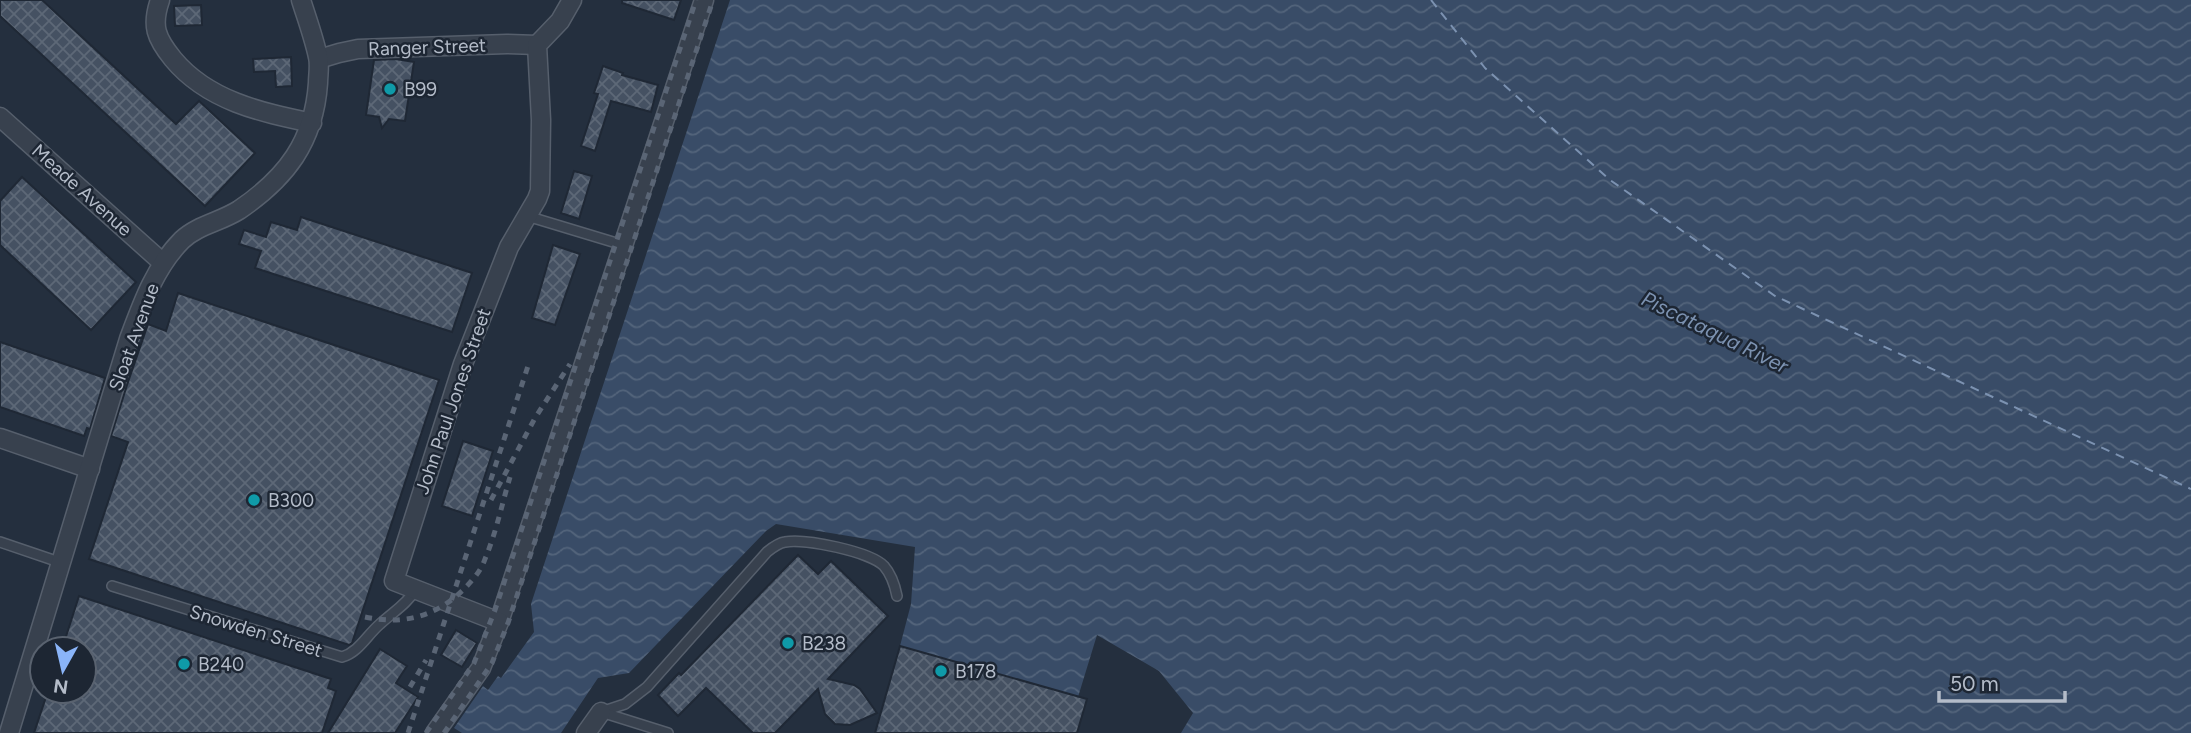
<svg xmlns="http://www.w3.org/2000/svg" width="2191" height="733" viewBox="0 0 2191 733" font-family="Figtree,sans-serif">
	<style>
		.water { fill: url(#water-waves) }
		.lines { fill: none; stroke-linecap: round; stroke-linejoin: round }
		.ferry { stroke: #7c92b1; stroke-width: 2; stroke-dasharray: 9 7; stroke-linecap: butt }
		.building { fill: url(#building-cross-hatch); stroke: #1f2835; stroke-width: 2 }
		.lane-casing { stroke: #565f6c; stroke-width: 12 }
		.street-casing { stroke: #565f6c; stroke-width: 21 }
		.lane { stroke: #38414e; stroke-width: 9 }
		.street { stroke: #38414e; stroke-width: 18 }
		.rail { stroke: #5a6575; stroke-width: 5; stroke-dasharray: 7 7; stroke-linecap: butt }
		.culture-dot { fill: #0f9aa8; stroke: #1d2633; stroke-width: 2.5 }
		.labels { text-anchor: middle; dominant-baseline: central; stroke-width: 5; stroke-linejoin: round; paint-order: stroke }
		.street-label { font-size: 19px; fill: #b4bcc9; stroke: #1d2633 }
		.poi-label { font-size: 19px; fill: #b4bcc9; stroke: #1d2633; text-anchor: start }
		.water-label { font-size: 21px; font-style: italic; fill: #7c92b1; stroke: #1d2633 }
	</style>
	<defs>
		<pattern id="water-waves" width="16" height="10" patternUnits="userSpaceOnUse" patternTransform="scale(1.75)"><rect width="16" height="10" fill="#394c67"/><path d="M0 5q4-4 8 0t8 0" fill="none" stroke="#53647b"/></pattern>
		<pattern id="building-cross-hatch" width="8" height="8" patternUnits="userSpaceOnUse" patternTransform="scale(1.75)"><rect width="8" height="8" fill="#455162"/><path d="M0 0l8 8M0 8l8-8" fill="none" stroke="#5d6877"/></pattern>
	</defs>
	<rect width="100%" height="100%" fill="#242f3e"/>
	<path class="water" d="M730 0H2191V733H1181L1193 713 1159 671 1097 635 1078 697 900 646 911 604 915 547 776 524 766 531 629 673 598 678 561 733H462L454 728 483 686 488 690 498 676 501 678 534 632 531 604Z"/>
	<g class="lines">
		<path class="ferry" d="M1431 0 1485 68 1610 180 1775 296 2191 489"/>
	</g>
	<g class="building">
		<path d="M0 0H42L176 124 199 101 255 153 205 206 0 16Z"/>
		<path d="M622 0H681L674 20 622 3Z"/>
		<path d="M201 5 202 25 175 26 174 6Z"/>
		<path d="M291 57 292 86 276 87 275 71 254 72 253 59Z"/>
		<path d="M396 59 414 62 405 121 389 119 382 128 379 117 366 115 374 60Z"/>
		<path d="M603 66 623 73 622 75 658 85 651 112 611 101 595 151 581 146 598 94 594 93Z"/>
		<path d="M574 171 592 176 579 219 561 213Z"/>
		<path d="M22 177 136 282 91 330 0 245V201Z"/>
		<path d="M301 217 472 273 452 332 255 268 261 251 239 244 244 230 266 237 271 222 297 230Z"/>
		<path d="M553 245 580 254 555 325 532 318Z"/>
		<path d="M178 293 439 380 352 643 349 645 89 559 128 442 111 436 127 385 148 324 166 331Z"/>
		<path d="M0 342 105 378 90 429 87 428 84 436 0 407Z"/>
		<path d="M463 441 493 451 472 516 442 506Z"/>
		<path d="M798 555 818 574 831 561 888 616 828 679 854 685 860 689 877 713 850 725 835 724 825 714 818 689 775 733H753L706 688 678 716 658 695 679 673 681 675Z"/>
		<path d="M79 596 331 679 328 688 336 691 322 733H34L48 691H84V649H62Z"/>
		<path d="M456 630 477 643 462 667 441 655Z"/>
		<path d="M900 646 1087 699 1077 733H875Z"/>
		<path d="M380 649 407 666 396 683 418 697 395 733H328Z"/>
	</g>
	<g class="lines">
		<g class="lane-casing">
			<g id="lane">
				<path d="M527 216 623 245"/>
				<path d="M0 542 62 563"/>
				<path d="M112 586 342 657C359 652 367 635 380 624 393 612 407 604 416 589"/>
				<path d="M601 712 625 704 647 687 767 552C772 548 778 543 785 542 805 538 871 552 884 566 891 574 895 586 897 596"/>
				<path d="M601 712 668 733"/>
			</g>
		</g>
		<g class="street-casing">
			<g id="street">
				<path d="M160 0C151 26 156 38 173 59 208 101 260 112 312 123"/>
				<path d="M319 59 339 53 358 49 507 44 537 45"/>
				<path d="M0 117 163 263"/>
				<path d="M0 438 90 469"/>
				<path d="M499 622 704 0"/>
				<path d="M9 733 129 339C142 304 155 267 182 240 198 225 220 222 239 210 286 178 314 142 318 83 318 75 320 65 318 57 314 38 307 19 301 0"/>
				<path d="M435 733 481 668 499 622 394 581 463 364 509 247 537 199 540 191 541 120 537 45 560 21 572 0"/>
				<path d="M586 733 601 712"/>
			</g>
		</g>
		<use href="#lane" class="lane"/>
		<use href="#street" class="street"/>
		<g class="rail">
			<path d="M491 500 535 418 570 364"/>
			<path d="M365 617C403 625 435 617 463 590 472 581 481 571 485 559 496 533 502 504 510 477"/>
			<path d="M410 687 426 660"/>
			<path d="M408 733 528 366"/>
			<path d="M426 733 474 663 495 610 696 0"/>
			<path d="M444 733 492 663 508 623 713 0"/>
		</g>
	</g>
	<g class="culture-dot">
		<circle cx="390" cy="89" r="7"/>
		<circle cx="254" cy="500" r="7"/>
		<circle cx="788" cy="643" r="7"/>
		<circle cx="184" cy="664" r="7"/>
		<circle cx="941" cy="671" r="7"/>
	</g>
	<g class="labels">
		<g class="street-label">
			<text transform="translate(427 47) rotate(-2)">Ranger Street</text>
			<text transform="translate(82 190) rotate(42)">Meade Avenue</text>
			<text transform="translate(134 337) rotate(-70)">Sloat Avenue</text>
			<text transform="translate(453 401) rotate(-71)">John Paul Jones Street</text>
			<text transform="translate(256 631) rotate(17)">Snowden Street</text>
		</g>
		<g class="poi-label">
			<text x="404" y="89">B99</text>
			<text x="268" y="500">B300</text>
			<text x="802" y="643">B238</text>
			<text x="198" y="664">B240</text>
			<text x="955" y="671">B178</text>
		</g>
		<g class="water-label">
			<text transform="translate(1715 332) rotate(26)">Piscataqua River</text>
		</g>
	</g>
	<g transform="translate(63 670) rotate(188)"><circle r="33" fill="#1d2633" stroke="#59626f" stroke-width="2"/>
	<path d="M0-5L12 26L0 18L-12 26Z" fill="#8ab4f8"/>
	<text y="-10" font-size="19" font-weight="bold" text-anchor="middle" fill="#b4bcc9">N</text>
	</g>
	<path d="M1939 691v10h126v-10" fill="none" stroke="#b4bcc9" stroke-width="3.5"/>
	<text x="1950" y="691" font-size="21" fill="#b4bcc9" stroke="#1d2633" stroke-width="5" paint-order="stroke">50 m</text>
</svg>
